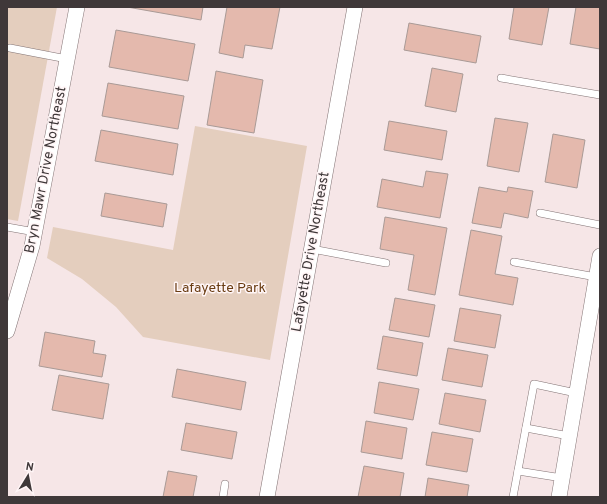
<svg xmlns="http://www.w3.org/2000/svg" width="607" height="504" viewBox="0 0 607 504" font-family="Overpass,sans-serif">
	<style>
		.green { fill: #e4cebe }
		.building { fill: #e4b9ad; stroke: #a99a96 }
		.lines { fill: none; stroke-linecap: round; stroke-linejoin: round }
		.service-casing { stroke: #837475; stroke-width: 8 }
		.minor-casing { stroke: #837475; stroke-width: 16 }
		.service { stroke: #fff; stroke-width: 7 }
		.minor { stroke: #fff; stroke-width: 15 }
		.labels { text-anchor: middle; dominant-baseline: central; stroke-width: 3; stroke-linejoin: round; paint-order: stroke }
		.street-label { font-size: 14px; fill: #3f3839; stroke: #fff5f6 }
		.park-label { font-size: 14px; fill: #6a3d13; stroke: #fff5f6 }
	</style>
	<rect width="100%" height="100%" fill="#f6e6e7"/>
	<g class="green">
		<path d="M7 7H57L18 221 7 219Z"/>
		<path d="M195 126 307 146 270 360 143 337 116 307 82 279 47 258 53 227 173 250Z"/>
	</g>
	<g class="building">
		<path d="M127 7H203L201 20Z"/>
		<path d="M227 7H280L272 49 245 45 243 58 219 53Z"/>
		<path d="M514 7H549L542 45 509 39Z"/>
		<path d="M576 7H600V49L570 44Z"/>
		<path d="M409 23 481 36 476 63 404 50Z"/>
		<path d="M116 30 195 44 188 81 109 67Z"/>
		<path d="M432 68 463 74 456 112 425 106Z"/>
		<path d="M216 71 263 80 254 133 207 125Z"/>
		<path d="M108 83 184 96 178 129 102 116Z"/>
		<path d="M495 118 528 123 519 172 487 166Z"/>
		<path d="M389 121 447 131 442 160 384 150Z"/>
		<path d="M101 130 178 144 173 175 95 161Z"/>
		<path d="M553 134 585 140 577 188 545 182Z"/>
		<path d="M426 171 448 174 440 218 377 207 382 179 423 187Z"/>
		<path d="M479 187 507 192 508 187 533 191 528 218 504 213 501 228 472 223Z"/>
		<path d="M105 193 167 204 163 227 101 216Z"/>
		<path d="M385 217 447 228 435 295 408 290 414 255 380 249Z"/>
		<path d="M471 230 502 236 495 274 518 278 513 305 459 295Z"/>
		<path d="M395 298 435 305 429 337 389 330Z"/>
		<path d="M460 308 501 315 495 348 454 341Z"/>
		<path d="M45 332 95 341 93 353 106 355 102 377 39 366Z"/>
		<path d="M383 336 423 343 417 376 377 369Z"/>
		<path d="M448 348 488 355 482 387 442 380Z"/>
		<path d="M177 369 246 382 241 410 172 397Z"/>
		<path d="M59 375 109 384 103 419 52 410Z"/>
		<path d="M379 382 419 389 413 420 374 413Z"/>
		<path d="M445 393 486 400 480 432 439 424Z"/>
		<path d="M366 421 407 428 402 459 361 452Z"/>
		<path d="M186 423 237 432 232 459 181 450Z"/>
		<path d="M432 432 473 439 467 472 426 465Z"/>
		<path d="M364 466 404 473 400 497H358Z"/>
		<path d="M168 471 197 476 193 497H163Z"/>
		<path d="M428 478 469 485 467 497H425Z"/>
	</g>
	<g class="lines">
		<g class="service-casing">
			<g id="service">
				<path d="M10 48 67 59"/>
				<path d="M501 78 600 95"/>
				<path d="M540 213 600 225"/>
				<path d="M7 227 35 232"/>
				<path d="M312 249 386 263"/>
				<path d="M514 262 596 277"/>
				<path d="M526 428 569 436"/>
				<path d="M518 471 562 478"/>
				<path d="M223 497 225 484"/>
				<path d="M513 497 534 384 576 393"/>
			</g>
		</g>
		<g class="minor-casing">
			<g id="minor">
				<path d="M7 331 32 246 77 7"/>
				<path d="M267 497 355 7"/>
				<path d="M559 497 600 256"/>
			</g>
		</g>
		<use href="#service" class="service"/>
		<use href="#minor" class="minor"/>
	</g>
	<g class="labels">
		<g class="street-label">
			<text transform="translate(46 170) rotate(-79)">Bryn Mawr Drive Northeast</text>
			<text transform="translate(311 252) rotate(-80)">Lafayette Drive Northeast</text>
		</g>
		<g class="park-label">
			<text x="220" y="288">Lafayette Park</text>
		</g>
	</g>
	<rect width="607" height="504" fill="none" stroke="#3f3839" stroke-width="16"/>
	<g transform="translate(28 476) rotate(10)" stroke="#fff5f6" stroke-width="3" paint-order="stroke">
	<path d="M0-3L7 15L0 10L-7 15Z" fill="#3f3839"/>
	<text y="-6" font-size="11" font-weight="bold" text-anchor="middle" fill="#3f3839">N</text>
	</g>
</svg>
